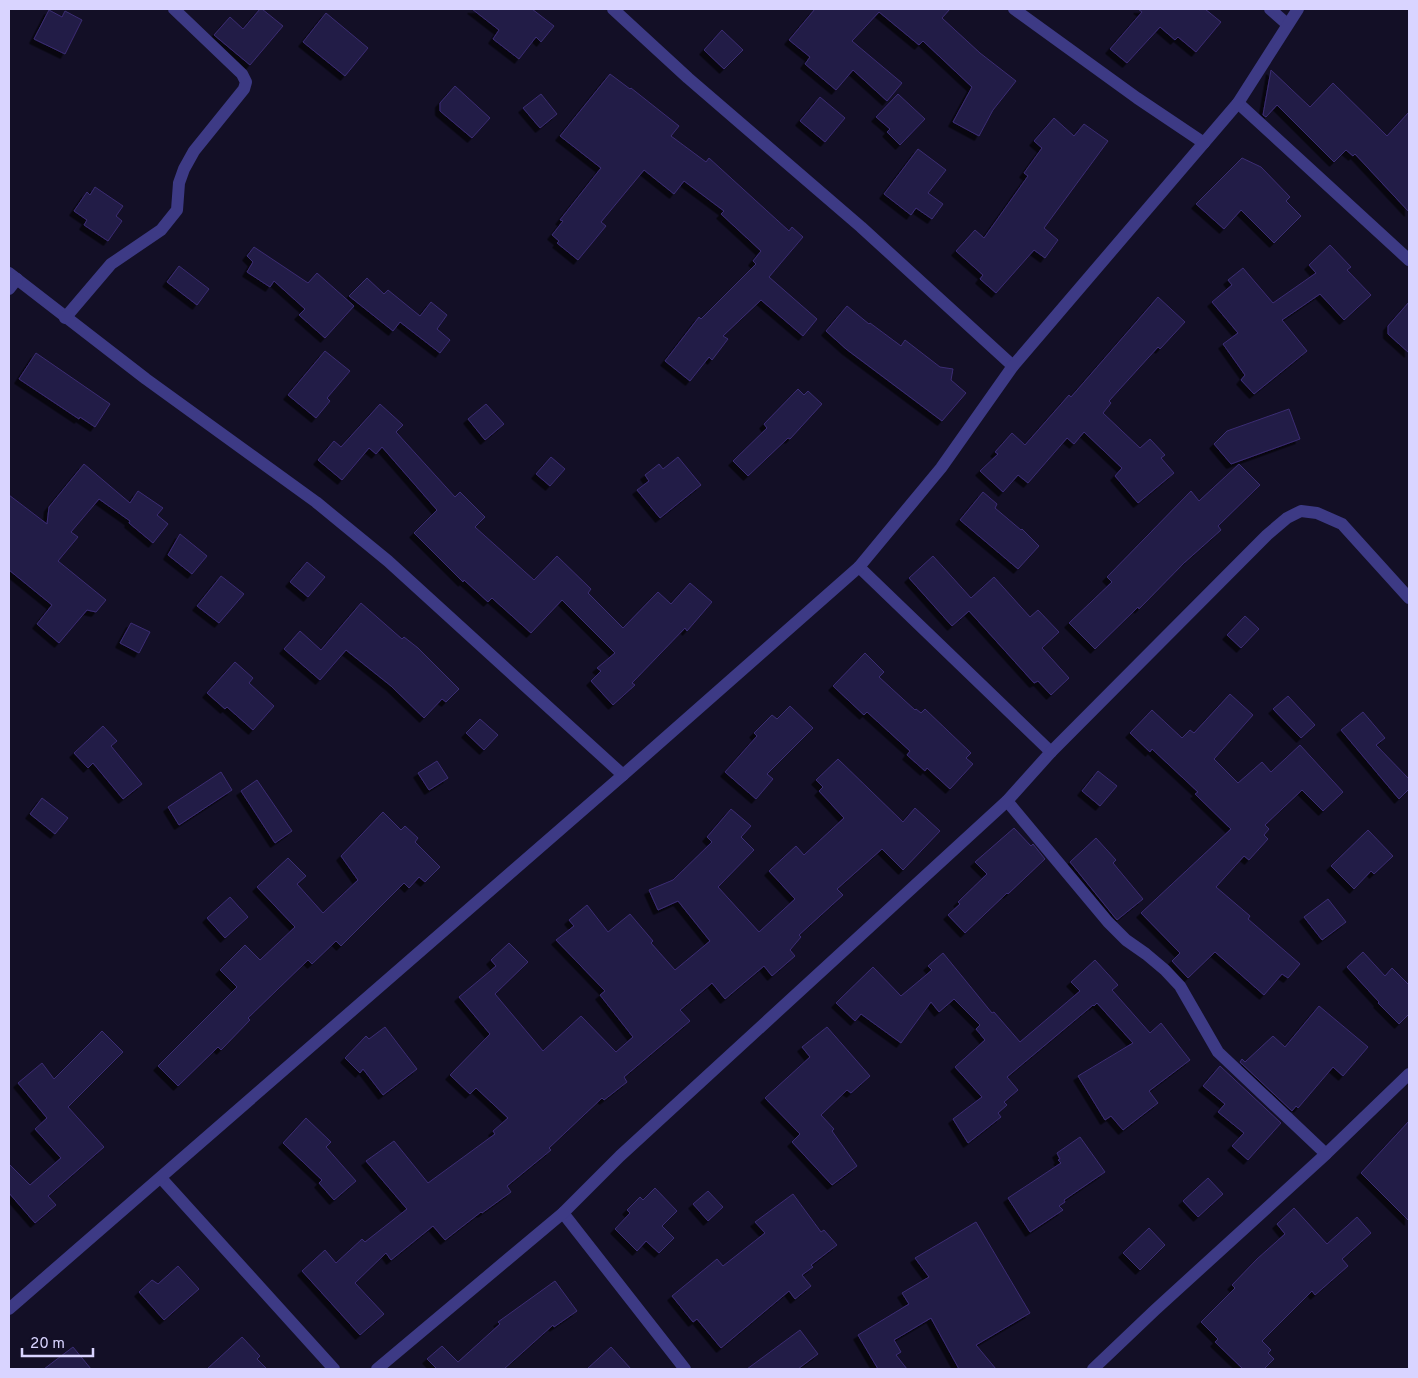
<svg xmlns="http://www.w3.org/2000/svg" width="1418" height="1378" viewBox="0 0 1418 1378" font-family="Overpass,sans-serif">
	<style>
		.building { fill: #241b47; stroke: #3b2d73; filter: url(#shadow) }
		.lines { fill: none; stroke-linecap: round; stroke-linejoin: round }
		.street { stroke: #3d3a85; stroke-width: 12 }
	</style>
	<defs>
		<filter id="shadow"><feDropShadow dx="-4.5" dy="4.5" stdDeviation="0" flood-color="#0009"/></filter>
	</defs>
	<rect width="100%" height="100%" fill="#130f26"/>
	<g class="building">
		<path d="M260 9H262L283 26 250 65 214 35 230 17 243 29Z"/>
		<path d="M472 9H532L554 26 541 42 536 37 519 59 493 39 499 30Z"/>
		<path d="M815 9H950L942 18 980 53 1016 81 993 110 979 136 953 122 972 87 923 41 919 45 879 12 852 41 902 83 887 101 853 70 836 90 805 64 810 57 789 40Z"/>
		<path d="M1138 9H1205L1221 22 1196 52 1178 37 1175 40 1160 27 1127 63 1110 49 1142 12Z"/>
		<path d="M49 10 62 17 65 11 82 20 65 54 34 39Z"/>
		<path d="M326 13 368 48 345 76 303 42Z"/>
		<path d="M722 30 743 50 724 69 704 50Z"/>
		<path d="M1271 70 1310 107 1333 83 1387 136 1409 112V212L1355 154 1353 156 1346 150 1334 162 1277 105 1266 117 1263 115Z"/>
		<path d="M610 74 630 89 631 88 679 126 671 136 706 162 709 158 789 231 792 227 803 237 769 277 817 319 803 336 761 300 723 336 728 339 712 360 709 357 690 381 665 361 699 317 701 319 756 264 753 261 761 251 721 214 724 211 684 181 674 194 644 170 601 222 606 226 578 260 557 243 559 241 552 235 563 221 560 220 601 168 560 136Z"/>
		<path d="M455 86 490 118 472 138 440 111V103Z"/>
		<path d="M541 94 557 114 540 128 523 108Z"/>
		<path d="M898 94 925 119 900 145 887 132 890 129 876 117Z"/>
		<path d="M820 97 845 118 825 142 800 121Z"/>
		<path d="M1054 118 1074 136 1084 124 1108 141 1044 228 1058 240 1045 258 1034 250 996 293 980 279 983 275 956 251 975 230 984 238 1028 176 1024 173 1042 148 1034 141Z"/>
		<path d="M918 149 946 170 928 193 943 204 932 219 916 208 911 215 884 194Z"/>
		<path d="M1242 158 1261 167 1290 197 1286 201 1301 216 1274 243 1241 210 1224 229 1196 204Z"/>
		<path d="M95 187 123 206 116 216 122 221 108 241 84 225 87 220 74 211 87 192 90 195Z"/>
		<path d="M1330 245 1351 267 1347 270 1371 295 1344 320 1320 294 1282 320 1307 351 1254 394 1241 380 1245 375 1223 344 1238 333 1212 302 1232 285 1228 280 1243 268 1273 303 1316 273 1309 265Z"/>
		<path d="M254 247 308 283 317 273 354 306 325 338 299 315 305 309 274 281 270 287 247 272 253 262 247 256Z"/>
		<path d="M179 266 209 289 197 305 167 282Z"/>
		<path d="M367 278 384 294 388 290 420 316 431 302 447 315 437 329 450 340 440 353 400 322 393 331 349 296Z"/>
		<path d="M1158 297 1185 322 1160 349 1158 347 1109 401 1111 403 1103 413 1140 448 1150 439 1165 455 1161 458 1174 473 1138 503 1115 476 1122 468 1084 432 1074 444 1067 438 1028 483 1018 475 1003 492 980 471 998 454 995 452 1012 433 1025 445 1069 395 1071 397Z"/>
		<path d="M1409 302V353L1388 334V326Z"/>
		<path d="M847 306 869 324 870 323 901 346 905 340 940 367 953 369 951 380 966 393 942 421 846 349 826 331Z"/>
		<path d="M325 351 350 371 327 398 330 401 316 418 288 395Z"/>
		<path d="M36 353 110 404 95 427 80 417 79 419 19 379Z"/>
		<path d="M798 389 804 395 808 391 822 404 790 439 788 438 748 476 733 461 767 428 764 424Z"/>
		<path d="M380 404 403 425 396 432 455 497 460 492 485 517 475 527 534 580 557 556 591 589 588 593 623 628 658 592 671 604 690 583 712 602 687 631 685 628 632 683 635 685 613 705 591 681 601 671 597 668 615 653 562 600 531 633 492 598 488 602 464 580 463 582 414 533 437 510 382 447 376 454 369 448 342 480 318 460 334 441 341 447Z"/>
		<path d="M486 404 504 424 485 440 468 419Z"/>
		<path d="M1289 409 1300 439 1231 464 1214 444 1227 431Z"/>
		<path d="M551 457 565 469 550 486 536 474Z"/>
		<path d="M678 457 701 485 660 518 637 490 649 481 645 475 659 464 663 469Z"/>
		<path d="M84 464 130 503 138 491 163 508 157 515 168 524 153 543 129 523 130 521 99 499 71 532 78 537 58 561 106 600 96 612 87 610 59 643 37 624 52 605 9 570V495L47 524 49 507Z"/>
		<path d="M1239 464 1260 485 1218 526 1221 530 1184 563 1139 609 1138 607 1095 649 1069 623 1112 582 1107 577 1191 491 1199 501Z"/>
		<path d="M983 492 997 504 995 508 1021 530 1022 529 1039 546 1018 569 960 520Z"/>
		<path d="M180 534 207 556 192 574 168 555Z"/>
		<path d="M933 556 971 598 994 577 1030 617 1038 610 1059 632 1042 648 1069 678 1051 695 1038 681 1034 683 969 611 952 626 909 578Z"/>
		<path d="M307 562 325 577 308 597 290 582Z"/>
		<path d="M221 576 244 594 219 623 197 606Z"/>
		<path d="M361 603 402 639 404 637 418 648 459 689 446 702 442 699 424 718 391 686 346 650 320 680 284 649 300 631 321 650Z"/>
		<path d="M1245 616 1259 629 1241 648 1227 635Z"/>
		<path d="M131 623 150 632 139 653 120 643Z"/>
		<path d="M865 653 884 672 879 677 915 710 916 709 921 713 925 709 971 753 966 758 973 764 950 789 927 768 925 771 907 755 910 751 867 712 864 715 833 686Z"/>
		<path d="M235 662 253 678 249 683 274 706 253 730 227 707 225 709 207 693Z"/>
		<path d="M1230 694 1253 715 1214 759 1238 783 1262 762 1271 772 1300 745 1343 792 1323 811 1302 790 1265 825 1269 829 1264 835 1268 839 1249 860 1244 856 1216 887 1250 916 1248 919 1300 964 1288 978 1282 974 1264 995 1215 952 1188 978 1172 961 1180 953 1141 913 1231 829 1195 794 1198 792 1152 749 1150 752 1130 733 1152 710 1182 738 1190 730 1194 733Z"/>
		<path d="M1288 696 1315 725 1301 738 1273 709Z"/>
		<path d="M790 706 813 728 767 774 773 779 756 799 725 772 757 736 754 733 772 715 777 719Z"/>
		<path d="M1363 712 1385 738 1376 745 1409 779V789L1399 799 1341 730Z"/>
		<path d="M480 719 498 735 484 750 466 733Z"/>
		<path d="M103 726 117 741 111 746 142 784 123 799 93 763 88 768 74 753Z"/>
		<path d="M838 759 903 822 915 808 940 831 903 870 882 849 837 889 843 895 799 935 801 937 790 950 795 956 772 976 764 966 725 999 712 983 680 1010 690 1021 624 1077 627 1082 604 1100 602 1098 549 1148 551 1150 507 1186 511 1192 482 1213 481 1212 445 1240 433 1226 391 1260 386 1253 355 1283 384 1314 360 1335 302 1271 325 1250 336 1263 362 1239 365 1242 407 1209 366 1161 394 1141 428 1183 495 1134 493 1131 508 1118 476 1088 470 1094 450 1075 490 1034 459 997 496 966 491 960 509 943 528 962 495 994 543 1051 581 1016 616 1052 633 1037 600 995 605 991 556 940 574 926 569 920 587 905 608 932 630 914 653 941 651 943 675 970 710 941 678 901 658 910 649 890 673 880 712 842 707 837 731 809 751 826 741 837 754 850 718 887 759 932 795 899 769 871 796 846 804 855 844 818 819 791 823 787 816 780Z"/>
		<path d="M437 761 448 778 429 790 418 773Z"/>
		<path d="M1098 771 1117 786 1100 806 1082 791Z"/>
		<path d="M221 772 232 790 179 825 168 807Z"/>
		<path d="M257 780 292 831 275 843 241 791Z"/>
		<path d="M42 798 68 818 55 834 30 814Z"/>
		<path d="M383 812 401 830 405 826 418 838 415 842 440 867 425 882 419 877 409 888 404 883 341 946 336 941 312 964 308 960 248 1018 250 1020 221 1050 218 1047 178 1086 158 1066 237 987 220 970 245 945 260 960 295 927 257 887 288 858 306 876 297 884 323 913 358 880 341 856Z"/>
		<path d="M1014 828 1031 846 1033 844 1045 859 1008 894 1007 893 965 933 948 915 960 904 958 902 987 874 975 862Z"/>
		<path d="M1368 830 1393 856 1374 874 1371 871 1354 889 1331 866Z"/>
		<path d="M1096 838 1116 860 1113 863 1143 899 1117 920 1070 862Z"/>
		<path d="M230 897 248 917 225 938 207 918Z"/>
		<path d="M1328 899 1346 922 1322 940 1304 917Z"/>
		<path d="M1363 952 1385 976 1392 968 1409 985V1014L1399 1024 1378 1003 1379 1002 1347 967Z"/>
		<path d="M943 953 992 1013 994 1012 1020 1042 1080 991 1071 982 1095 960 1118 985 1112 990 1150 1033 1161 1023 1190 1060 1149 1091 1158 1103 1123 1130 1111 1116 1105 1120 1078 1076 1133 1043 1097 1003 1094 1006 1093 1005 1007 1077 1018 1090 1004 1102 1007 1105 998 1113 1001 1117 968 1143 953 1119 982 1097 955 1067 985 1040 976 1029 980 1025 954 999 939 1012 931 1002 901 1043 861 1014 855 1021 836 1003 873 967 901 996 932 970 928 966Z"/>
		<path d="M1319 1006 1368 1047 1343 1076 1333 1067 1298 1108 1296 1106 1292 1111 1240 1062 1242 1059 1245 1062 1273 1036 1285 1047Z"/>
		<path d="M385 1027 417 1069 383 1095 363 1069 360 1073 345 1058 366 1036 369 1039Z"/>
		<path d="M827 1027 870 1076 851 1093 847 1090 821 1115 834 1129 832 1131 857 1166 832 1185 792 1142 800 1134 765 1098 810 1057 802 1047Z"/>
		<path d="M102 1031 123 1052 68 1107 104 1147 48 1196 56 1205 35 1223 9 1193V1164L30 1185 61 1158 35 1129 47 1118 18 1083 42 1063 54 1079Z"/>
		<path d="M1220 1066 1281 1123 1248 1160 1232 1146 1244 1133 1218 1112 1225 1104 1203 1086Z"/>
		<path d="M306 1118 331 1142 326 1147 356 1181 334 1200 319 1183 322 1180 283 1143Z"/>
		<path d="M1409 1121V1221L1361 1173Z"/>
		<path d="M1080 1137 1105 1172 1064 1200 1065 1202 1059 1206 1063 1210 1030 1232 1008 1198 1061 1163 1058 1160 1060 1159 1057 1153Z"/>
		<path d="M1208 1178 1223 1194 1198 1217 1183 1201Z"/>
		<path d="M655 1188 677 1211 662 1226 674 1238 659 1253 646 1241 637 1251 615 1229 630 1213 627 1210 640 1197 643 1200Z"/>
		<path d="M708 1191 723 1207 708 1221 693 1204Z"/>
		<path d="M793 1194 821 1232 824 1230 837 1245 811 1265 813 1267 802 1275 811 1286 795 1299 789 1291 721 1348 697 1319 693 1322 672 1296 717 1259 723 1266 765 1233 755 1222Z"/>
		<path d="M1294 1208 1327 1244 1357 1217 1371 1233 1342 1259 1348 1266 1315 1295 1312 1291 1262 1341 1271 1350 1268 1353 1274 1359 1264 1369H1243L1215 1342 1218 1339 1201 1322 1235 1288 1232 1285 1257 1259 1285 1234 1277 1224Z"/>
		<path d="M976 1222 1030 1313 976 1345 996 1369H959L931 1318 894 1340 901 1352 896 1355 907 1369H878L858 1335 909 1304 902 1293 929 1277 915 1258Z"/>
		<path d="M1149 1228 1165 1245 1140 1270 1123 1253Z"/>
		<path d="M178 1266 199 1289 164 1320 139 1292 152 1280 158 1284Z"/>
		<path d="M555 1281 577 1311 554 1327 553 1325 504 1369H437L427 1359 442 1346 458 1362 500 1324 498 1322Z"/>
		<path d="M800 1330 818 1354 798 1369H747Z"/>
		<path d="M242 1337 260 1356 257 1359 267 1369H207Z"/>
		<path d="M73 1347 91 1369H44Z"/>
		<path d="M611 1347 631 1369H587Z"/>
	</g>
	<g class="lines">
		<g class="street">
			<path d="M613 9 688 78 861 227 1013 366"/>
			<path d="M1014 9 1137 98 1204 143"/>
			<path d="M1270 9 1287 24"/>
			<path d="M1238 103 1409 260"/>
			<path d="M9 273 146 379 316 502 388 561 623 775"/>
			<path d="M9 289 17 279"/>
			<path d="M65 318 111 264 161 230 177 210 179 183 184 169 194 151 244 89 246 82 242 74 174 9"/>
			<path d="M859 567 1051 752"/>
			<path d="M1007 801 1108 922 1126 940 1146 954 1165 970 1180 986 1218 1052 1326 1154"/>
			<path d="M161 1178 334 1369"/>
			<path d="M563 1213 685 1369"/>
			<path d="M9 1309 623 775 859 567 941 468 1013 366 1238 103 1298 9"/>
			<path d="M377 1369 563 1213 620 1156 1007 801 1051 752 1267 535 1287 518 1301 511 1317 513 1342 524 1409 598"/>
			<path d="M1093 1369 1155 1310 1326 1154 1409 1074"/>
		</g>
	</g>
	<rect width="1418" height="1378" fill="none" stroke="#d9d4ff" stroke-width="20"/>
	<path d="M22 1348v8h71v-8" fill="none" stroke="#d9d4ff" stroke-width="2.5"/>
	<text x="30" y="1348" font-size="15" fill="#d9d4ff" stroke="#130f26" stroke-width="4" paint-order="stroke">20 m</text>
</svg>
